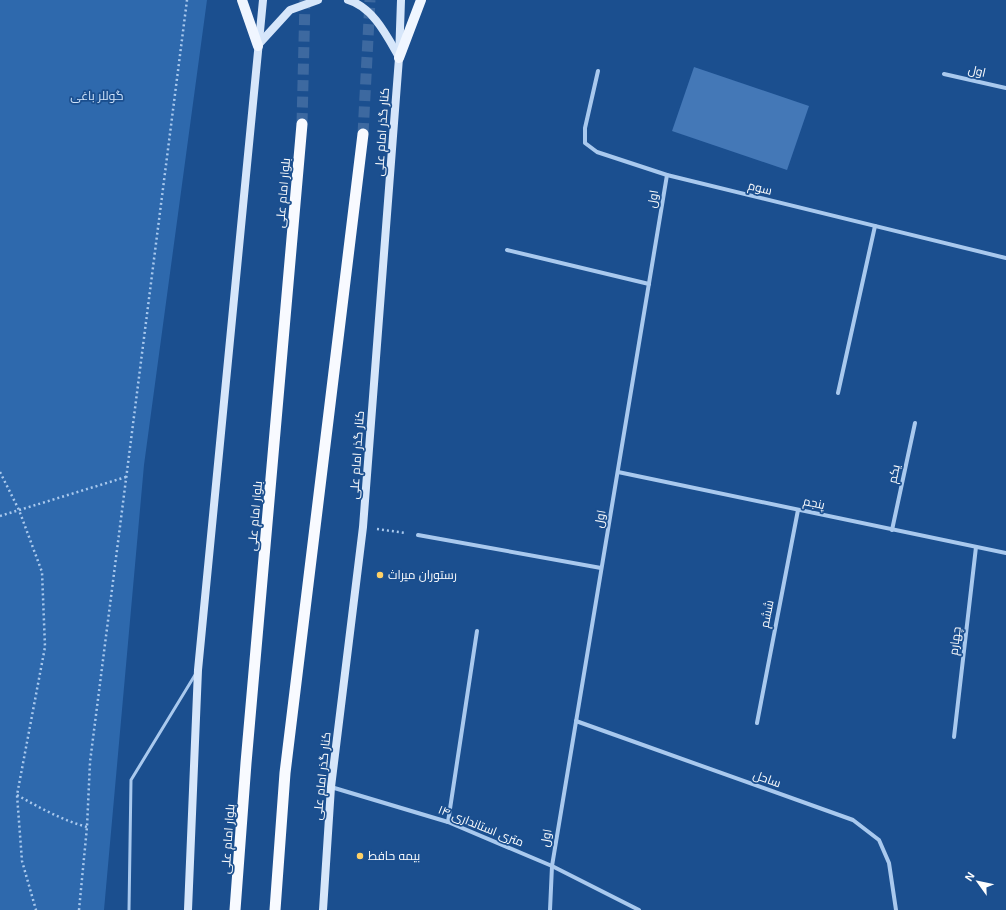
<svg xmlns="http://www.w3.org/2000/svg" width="1006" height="910" viewBox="0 0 1006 910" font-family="Arial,Cairo,sans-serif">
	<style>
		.green { fill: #2e69ad }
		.building { fill: #4478b7 }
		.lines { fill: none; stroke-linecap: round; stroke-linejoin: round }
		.trunk-tunnel { stroke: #3d69a0; stroke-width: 11; stroke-dasharray: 11 5.5; stroke-linecap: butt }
		.path { stroke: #a9c9ee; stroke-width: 2.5; stroke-dasharray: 2 3; stroke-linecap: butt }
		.service { stroke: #a9c9ee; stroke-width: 3 }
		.minor { stroke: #a9c9ee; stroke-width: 4 }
		.secondary { stroke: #d6e6fa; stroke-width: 8 }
		.primary { stroke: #f0f6ff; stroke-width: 10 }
		.trunk { stroke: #f8faff; stroke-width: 11 }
		.poi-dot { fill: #ffd166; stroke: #1b4f8f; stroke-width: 1.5 }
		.labels { text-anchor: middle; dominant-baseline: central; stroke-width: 3.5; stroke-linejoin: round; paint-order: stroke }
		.street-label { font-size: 12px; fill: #fff; stroke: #1b4f8f }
		.park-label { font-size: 12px; fill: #cfe3fa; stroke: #1b4f8f }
		.poi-label { font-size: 12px; fill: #fff; stroke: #1b4f8f; text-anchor: start }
	</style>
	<rect width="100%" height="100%" fill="#1b4f8f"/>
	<path class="green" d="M0 0H207L144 465 104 910H0Z"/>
	<path class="building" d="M694 67 809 106 787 170 672 131Z"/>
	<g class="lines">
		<g class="trunk-tunnel">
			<path d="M302 124 305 0"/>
			<path d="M363 134 370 0"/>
		</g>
		<g class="path">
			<path d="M0 472 19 510 42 572 45 647 17 795 22 861 36 910"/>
			<path d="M0 516 126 477"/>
			<path d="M377 529 406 533"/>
			<path d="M17 795C40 808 62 820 87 827"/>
			<path d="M79 910 87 827 90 762 187 0"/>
		</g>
		<path class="service" d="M129 910 131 780 195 675"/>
		<g class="minor">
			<path d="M598 71 585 128V143L597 152 667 175 1006 258"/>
			<path d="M944 74 1006 88"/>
			<path d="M507 250 649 284"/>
			<path d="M838 393 875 226"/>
			<path d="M618 472 1006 553"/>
			<path d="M892 530 915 423"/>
			<path d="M418 535 601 568"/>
			<path d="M576 721 853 820 879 840 889 863 896 910"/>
			<path d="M757 723 798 510"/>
			<path d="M954 737 976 547"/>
			<path d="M331 787 448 822 552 866 639 910"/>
			<path d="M448 822 477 631"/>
			<path d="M550 910 552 866 667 175"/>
		</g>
		<g class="secondary">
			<path d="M348 0C373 7 387 36 399 57"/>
			<path d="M258 45 290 10 318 0"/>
			<path d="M188 910 198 670 263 0"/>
			<path d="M323 910 331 787 363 527 399 58 401 0"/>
		</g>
		<g class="primary">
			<path d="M242 0 258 46"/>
			<path d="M399 58 421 0"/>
		</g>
		<g class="trunk">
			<path d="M235 910 246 763 302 124"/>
			<path d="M275 910 285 773 363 134"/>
		</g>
	</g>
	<g class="poi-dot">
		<circle cx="380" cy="575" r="4"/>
		<circle cx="360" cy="856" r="4"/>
	</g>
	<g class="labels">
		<g class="street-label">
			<text transform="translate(977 71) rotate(13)">اول</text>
			<text transform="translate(382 132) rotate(-86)">کنار گذر امام علی</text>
			<text transform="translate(760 188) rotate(14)">سوم</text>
			<text transform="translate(283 193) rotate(-85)">بلوار امام علی</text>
			<text transform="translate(653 199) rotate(-81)">اول</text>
			<text transform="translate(357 455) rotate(-86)">کنار گذر امام علی</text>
			<text transform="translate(894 474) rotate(-78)">یکم</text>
			<text transform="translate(814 503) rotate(12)">پنجم</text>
			<text transform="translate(255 516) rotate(-85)">بلوار امام علی</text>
			<text transform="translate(600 519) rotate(-80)">اول</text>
			<text transform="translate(767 614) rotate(-79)">ششم</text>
			<text transform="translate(955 641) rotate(-83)">چهارم</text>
			<text transform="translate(322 776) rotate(-84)">کنار گذر امام علی</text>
			<text transform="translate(767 779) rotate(20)">ساحل</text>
			<text transform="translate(481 826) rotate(22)">۱۴ متری استانداری</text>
			<text transform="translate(546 838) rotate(-80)">اول</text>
			<text transform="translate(228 839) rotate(-86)">بلوار امام علی</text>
		</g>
		<g class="park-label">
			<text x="97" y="96">گوللر باغی</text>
		</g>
		<g class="poi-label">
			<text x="388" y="575">رستوران میراث</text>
			<text x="368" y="856">بیمه حافط</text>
		</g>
	</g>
	<g transform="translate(978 882) rotate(303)" stroke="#1b4f8f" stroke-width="3" paint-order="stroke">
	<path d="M0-3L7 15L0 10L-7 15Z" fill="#ffffff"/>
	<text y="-6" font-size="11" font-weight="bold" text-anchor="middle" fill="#ffffff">N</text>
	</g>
</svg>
